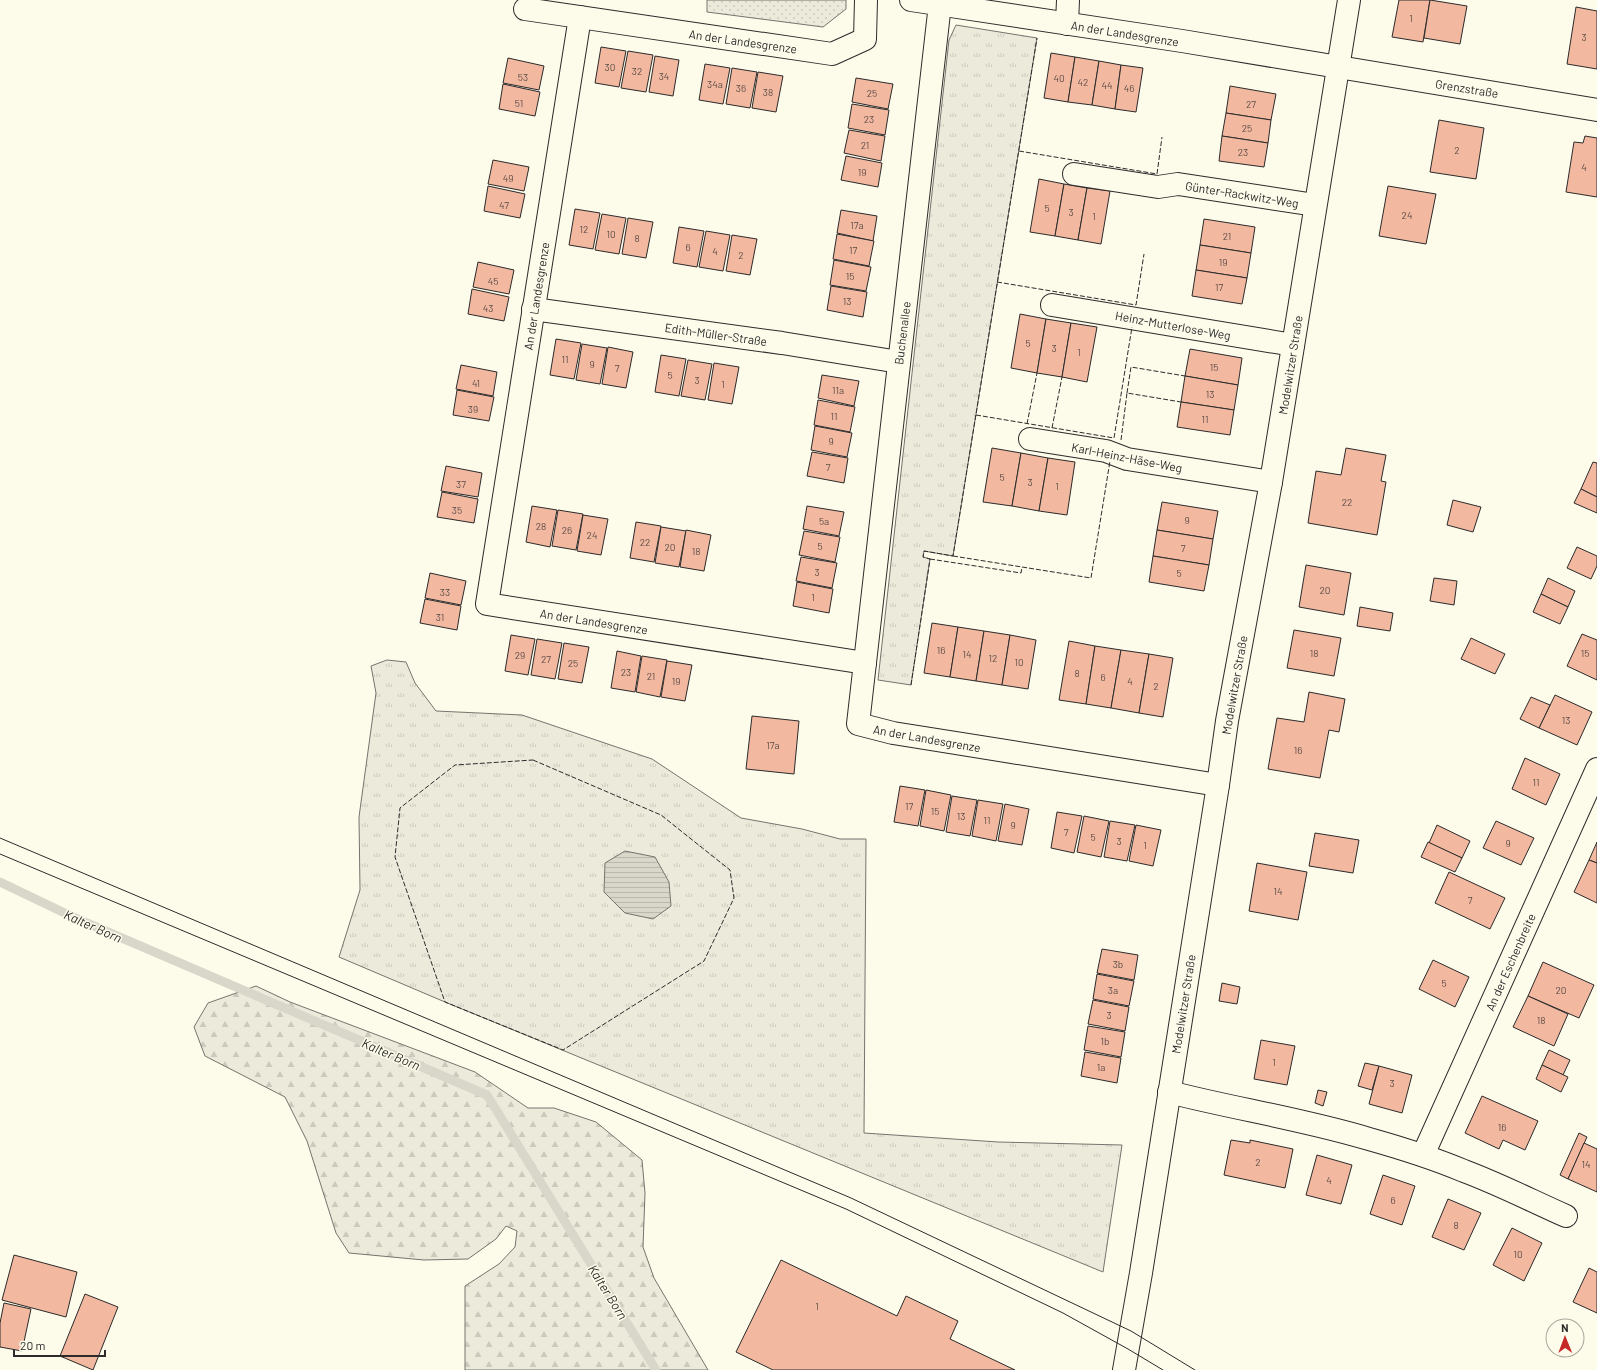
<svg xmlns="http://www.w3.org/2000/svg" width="1597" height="1370" viewBox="0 0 1597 1370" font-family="Barlow,sans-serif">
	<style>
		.grass { fill: url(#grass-tufts); stroke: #74746e }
		.forest { fill: url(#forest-firs); stroke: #74746e }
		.park { fill: url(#park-dots); stroke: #74746e }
		.water { fill: url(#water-rules); stroke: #74746e }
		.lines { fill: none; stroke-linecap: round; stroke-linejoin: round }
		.stream { stroke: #d8d7c9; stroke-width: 9 }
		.building { fill: #f2b8a0; stroke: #2b2b2b }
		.minor-casing { stroke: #2b2b2b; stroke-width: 24 }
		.minor { stroke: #fdfbea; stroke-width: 22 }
		.tram { stroke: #2b2b2b; stroke-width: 1 }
		.fence { stroke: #2b2b2b; stroke-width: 1; stroke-dasharray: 5 2; stroke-linecap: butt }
		.labels { text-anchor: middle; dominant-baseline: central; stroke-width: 3; stroke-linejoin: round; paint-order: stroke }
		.number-label { font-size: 10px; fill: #5d4e48 }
		.street-label { font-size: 12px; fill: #2b2b2b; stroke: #fdfbea }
		.water-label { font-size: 13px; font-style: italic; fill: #2b2b2b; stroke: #fdfbea }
	</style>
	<defs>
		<pattern id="grass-tufts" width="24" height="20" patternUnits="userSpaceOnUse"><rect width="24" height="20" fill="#ecebdb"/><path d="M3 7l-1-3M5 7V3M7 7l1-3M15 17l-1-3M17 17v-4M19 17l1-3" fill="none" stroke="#cbcabc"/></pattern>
		<pattern id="forest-firs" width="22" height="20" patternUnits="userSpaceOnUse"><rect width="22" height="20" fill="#ecebdb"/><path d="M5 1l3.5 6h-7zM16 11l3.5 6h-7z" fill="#cbcabc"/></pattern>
		<pattern id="park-dots" width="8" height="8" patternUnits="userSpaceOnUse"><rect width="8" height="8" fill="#ecebdb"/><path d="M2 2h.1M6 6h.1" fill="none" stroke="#cbcabc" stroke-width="1.8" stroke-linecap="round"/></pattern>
		<pattern id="water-rules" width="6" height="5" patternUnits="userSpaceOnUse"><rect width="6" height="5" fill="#d8d7c9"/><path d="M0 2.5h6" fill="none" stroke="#bab9ad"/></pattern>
	</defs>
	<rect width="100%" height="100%" fill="#fdfbea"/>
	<g class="grass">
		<path d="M956 25 1037 38 953 556 924 551 923 557 930 559 911 685 878 680 949 40Z"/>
		<path d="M387 660 406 662 415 683 436 711 522 715 652 759 741 818 802 829 840 839H866L864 1133 998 1142 1122 1145 1103 1272 445 1002 339 957 360 890 359 817 376 693 371 666Z"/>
	</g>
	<path class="forest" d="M256 986 290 1002 475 1072 528 1108H554L596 1122 642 1160 645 1193 643 1247 654 1278 708 1370H465V1286L499 1264 515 1247 517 1231 506 1226 496 1239 468 1259 424 1260 349 1253 336 1233 307 1141 285 1097 205 1056 194 1027 208 1003Z"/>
	<path class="park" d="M707 0H846V9L823 27 707 12Z"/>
	<path class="water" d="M625 851 655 857 669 882 671 906 653 919 625 913 604 892 605 863Z"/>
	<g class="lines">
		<path class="stream" d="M0 882 73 917 487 1095 656 1370"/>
	</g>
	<g class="building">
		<path d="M1399 0H1430L1423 42 1392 37Z"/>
		<path d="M1430 0 1467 6 1460 44 1424 38Z"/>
		<path d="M1576 7 1597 11V69L1567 64Z"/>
		<path d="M601 47 626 51 619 87 595 83Z"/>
		<path d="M628 51 653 55 646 92 621 88Z"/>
		<path d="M1051 53 1075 57 1068 102 1044 98Z"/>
		<path d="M655 56 679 60 673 96 649 92Z"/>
		<path d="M1075 57 1099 61 1092 105 1068 102Z"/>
		<path d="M508 58 544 66 539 90 503 83Z"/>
		<path d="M1099 61 1121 65 1115 109 1092 105Z"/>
		<path d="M705 64 730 68 723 104 699 100Z"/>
		<path d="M1121 65 1143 68 1136 112 1115 109Z"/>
		<path d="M732 68 757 72 750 108 726 104Z"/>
		<path d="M758 72 783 76 776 112 752 108Z"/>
		<path d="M856 78 893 84 888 109 852 102Z"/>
		<path d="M503 84 540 92 535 116 499 109Z"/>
		<path d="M1230 86 1276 94 1271 120 1226 113Z"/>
		<path d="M852 104 889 110 885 135 848 128Z"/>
		<path d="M1226 113 1271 120 1268 143 1222 136Z"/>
		<path d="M1439 120 1484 128 1476 179 1430 172Z"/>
		<path d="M849 130 885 136 881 161 844 153Z"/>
		<path d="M1222 136 1268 143 1264 167 1219 161Z"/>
		<path d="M1585 136 1597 138V197L1566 192 1574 142 1583 143Z"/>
		<path d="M846 156 882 163 878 187 841 180Z"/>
		<path d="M493 160 529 167 524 191 488 184Z"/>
		<path d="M1039 179 1064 184 1055 236 1030 232Z"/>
		<path d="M1064 184 1087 188 1078 240 1055 236Z"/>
		<path d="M488 186 525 194 520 218 484 211Z"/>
		<path d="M1388 186 1436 194 1426 244 1379 236Z"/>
		<path d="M1087 188 1110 191 1101 244 1078 240Z"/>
		<path d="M575 209 600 213 593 249 569 245Z"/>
		<path d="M841 210 877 216 873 241 837 233Z"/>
		<path d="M602 214 626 218 619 254 595 250Z"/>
		<path d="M628 218 653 222 646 258 622 254Z"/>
		<path d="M1204 219 1255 227 1251 253 1200 245Z"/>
		<path d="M679 227 704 231 697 267 673 263Z"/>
		<path d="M706 231 730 235 723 271 699 267Z"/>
		<path d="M837 234 874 241 869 266 833 259Z"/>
		<path d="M732 235 757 239 750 275 726 271Z"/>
		<path d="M1200 245 1251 253 1247 278 1196 270Z"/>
		<path d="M834 260 871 267 866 291 830 285Z"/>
		<path d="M478 262 514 270 509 294 473 287Z"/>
		<path d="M1196 270 1247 278 1242 304 1192 296Z"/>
		<path d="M831 286 867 292 863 317 827 310Z"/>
		<path d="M472 289 509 297 504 321 468 314Z"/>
		<path d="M1020 314 1046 319 1037 373 1011 368Z"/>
		<path d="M1046 319 1071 323 1062 377 1037 373Z"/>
		<path d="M1071 323 1097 327 1087 382 1062 377Z"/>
		<path d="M556 339 581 343 574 379 550 375Z"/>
		<path d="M582 344 607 348 600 384 576 380Z"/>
		<path d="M608 347 633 352 626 388 602 384Z"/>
		<path d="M1190 349 1242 358 1238 385 1185 376Z"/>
		<path d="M661 355 686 359 679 396 655 392Z"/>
		<path d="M688 360 712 364 705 400 681 396Z"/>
		<path d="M714 363 739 367 732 404 708 400Z"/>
		<path d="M461 365 497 372 493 396 456 389Z"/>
		<path d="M822 375 859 381 854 406 818 398Z"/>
		<path d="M1185 376 1238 385 1234 410 1181 402Z"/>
		<path d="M457 390 494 397 489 421 453 415Z"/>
		<path d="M818 400 855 407 850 432 814 425Z"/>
		<path d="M1181 402 1234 410 1230 435 1177 427Z"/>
		<path d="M815 426 852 433 847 457 811 450Z"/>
		<path d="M992 448 1021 453 1012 506 983 502Z"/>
		<path d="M1346 448 1386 455 1381 481 1386 482 1377 535 1308 523 1316 471 1341 475Z"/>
		<path d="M812 452 848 458 844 483 807 476Z"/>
		<path d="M1021 453 1048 458 1039 511 1012 506Z"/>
		<path d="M1048 458 1075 462 1067 515 1039 511Z"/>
		<path d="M1593 462 1597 463V497L1581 489Z"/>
		<path d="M446 466 482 473 478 497 441 491Z"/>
		<path d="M1581 489 1597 497V513L1574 503Z"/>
		<path d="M442 492 478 499 474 523 437 517Z"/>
		<path d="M1453 500 1481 507 1473 532 1447 525Z"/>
		<path d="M1162 502 1218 511 1213 539 1157 530Z"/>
		<path d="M532 506 557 510 550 547 526 542Z"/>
		<path d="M807 506 844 512 839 536 803 529Z"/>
		<path d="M558 510 583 514 576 550 552 546Z"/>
		<path d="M583 515 608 519 601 555 577 551Z"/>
		<path d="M636 522 661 526 654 562 630 558Z"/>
		<path d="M661 527 686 531 679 567 655 563Z"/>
		<path d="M686 530 711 535 704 571 680 567Z"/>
		<path d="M1157 530 1213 539 1209 565 1153 556Z"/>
		<path d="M804 531 840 537 835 562 799 555Z"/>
		<path d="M1577 547 1597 556V566L1591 579 1567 568Z"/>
		<path d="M1153 556 1209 565 1204 591 1149 582Z"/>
		<path d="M801 557 837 563 832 588 796 581Z"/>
		<path d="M1306 565 1351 573 1344 615 1299 607Z"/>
		<path d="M430 573 466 581 461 605 425 598Z"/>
		<path d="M1434 578 1457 581 1454 605 1430 601Z"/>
		<path d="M1548 578 1575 591 1568 607 1541 594Z"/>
		<path d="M797 582 833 589 829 613 793 606Z"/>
		<path d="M1541 594 1568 607 1560 624 1533 612Z"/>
		<path d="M425 599 461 606 457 630 420 623Z"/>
		<path d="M1360 607 1393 613 1390 631 1357 626Z"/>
		<path d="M932 623 958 627 950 677 924 673Z"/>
		<path d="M958 627 984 631 976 681 950 677Z"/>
		<path d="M1294 630 1341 638 1334 676 1287 668Z"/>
		<path d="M984 631 1010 635 1002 685 976 681Z"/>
		<path d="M1582 634 1597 640V680L1567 666Z"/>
		<path d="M511 635 535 639 528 675 505 671Z"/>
		<path d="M1010 635 1036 640 1028 689 1002 685Z"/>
		<path d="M1471 638 1505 654 1495 674 1461 659Z"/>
		<path d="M537 639 562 643 555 679 531 675Z"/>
		<path d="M1069 641 1095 646 1086 704 1059 700Z"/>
		<path d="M564 643 589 647 582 683 558 679Z"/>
		<path d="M1095 646 1121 650 1111 708 1086 704Z"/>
		<path d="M1121 650 1149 654 1139 713 1111 708Z"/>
		<path d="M617 651 641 656 635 692 611 688Z"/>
		<path d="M1149 654 1173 658 1163 717 1139 713Z"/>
		<path d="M642 656 667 660 660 697 636 692Z"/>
		<path d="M667 661 692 665 685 701 661 697Z"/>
		<path d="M1309 692 1345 699 1339 732 1329 730 1320 778 1268 769 1277 718 1304 722Z"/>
		<path d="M1555 695 1592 712 1577 745 1539 728Z"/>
		<path d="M1531 697 1550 705 1539 728 1520 719Z"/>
		<path d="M752 716 799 721 794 774 746 769Z"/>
		<path d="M1525 758 1560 774 1546 805 1512 789Z"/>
		<path d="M900 786 925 790 918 826 894 822Z"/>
		<path d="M926 790 951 795 944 831 920 826Z"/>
		<path d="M952 796 977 800 970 836 946 832Z"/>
		<path d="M978 800 1003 804 996 841 972 836Z"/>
		<path d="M1005 804 1029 809 1022 845 998 841Z"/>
		<path d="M1057 812 1082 816 1074 853 1051 848Z"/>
		<path d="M1084 816 1109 821 1101 857 1077 852Z"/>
		<path d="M1110 821 1135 825 1127 861 1104 857Z"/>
		<path d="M1496 821 1534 838 1521 865 1483 848Z"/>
		<path d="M1136 825 1161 830 1153 866 1129 861Z"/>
		<path d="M1437 825 1470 841 1462 858 1429 843Z"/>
		<path d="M1315 833 1359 840 1353 873 1309 866Z"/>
		<path d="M1428 842 1462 858 1455 872 1421 857Z"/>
		<path d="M1597 842V863L1589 860Z"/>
		<path d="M1589 860 1597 863V903L1574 892Z"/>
		<path d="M1257 863 1307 872 1298 920 1249 911Z"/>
		<path d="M1449 872 1505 898 1490 929 1435 903Z"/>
		<path d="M1102 949 1138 955 1134 980 1097 973Z"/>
		<path d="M1433 960 1469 977 1455 1007 1419 989Z"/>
		<path d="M1543 962 1594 985 1579 1018 1528 996Z"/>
		<path d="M1097 974 1134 981 1129 1006 1093 999Z"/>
		<path d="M1222 983 1240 987 1237 1004 1219 1001Z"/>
		<path d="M1528 996 1568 1014 1554 1046 1513 1027Z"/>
		<path d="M1093 1000 1129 1007 1125 1031 1088 1024Z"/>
		<path d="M1088 1026 1125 1032 1121 1057 1084 1050Z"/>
		<path d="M1261 1040 1295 1046 1287 1085 1254 1079Z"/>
		<path d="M1549 1050 1570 1060 1563 1075 1542 1065Z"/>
		<path d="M1085 1052 1121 1058 1117 1083 1081 1076Z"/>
		<path d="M1365 1063 1379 1066 1372 1090 1358 1086Z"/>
		<path d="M1542 1065 1568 1077 1561 1092 1536 1079Z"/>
		<path d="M1379 1066 1412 1075 1402 1113 1369 1104Z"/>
		<path d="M1318 1090 1327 1092 1323 1106 1315 1103Z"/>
		<path d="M1482 1096 1538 1121 1525 1150 1503 1140 1499 1149 1465 1133Z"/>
		<path d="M1579 1133 1587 1137 1568 1179 1560 1175Z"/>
		<path d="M1231 1140 1250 1143V1140L1293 1149 1285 1188 1224 1175Z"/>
		<path d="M1584 1143 1597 1149V1192L1568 1179Z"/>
		<path d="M1317 1155 1352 1165 1341 1204 1306 1195Z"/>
		<path d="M1383 1175 1415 1186 1402 1225 1370 1214Z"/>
		<path d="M1448 1199 1481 1213 1464 1250 1432 1237Z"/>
		<path d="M1512 1228 1542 1243 1524 1281 1493 1265Z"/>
		<path d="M14 1255 77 1272 66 1317 2 1300Z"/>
		<path d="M781 1260 897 1316 906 1296 958 1321 950 1339 1015 1370H773L736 1352Z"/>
		<path d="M1589 1268 1597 1272V1313L1573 1302Z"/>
		<path d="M85 1294 118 1307 93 1370 60 1356Z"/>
		<path d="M4 1303 31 1309 22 1351 0 1347V1323Z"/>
	</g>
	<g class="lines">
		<g class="minor-casing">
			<g id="minor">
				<path d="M911 0 1182 41 1597 110"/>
				<path d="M940 4 858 724 893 733 1218 785"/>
				<path d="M525 9 832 54 865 39 866 0"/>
				<path d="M580 17 487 604 865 663"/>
				<path d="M1067 24 1068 0"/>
				<path d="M1074 174 1158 187 1178 184 1315 205"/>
				<path d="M1052 305 1293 345"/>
				<path d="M533 309 782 343 899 362"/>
				<path d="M1030 439 1106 451 1127 459 1271 482"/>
				<path d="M1169 1092C1235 1109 1303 1119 1369 1139 1401 1148 1433 1158 1464 1171 1499 1184 1532 1201 1566 1216"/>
				<path d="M1423 1155 1597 769"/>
				<path d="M1124 1370 1141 1273 1218 785 1227 721 1271 482 1349 0"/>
			</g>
		</g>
		<use href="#minor" class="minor"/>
		<g class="tram">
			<path d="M0 838 851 1198 1131 1331 1195 1370"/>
			<path d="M0 854 846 1209 1063 1313 1128 1349 1163 1370"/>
		</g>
		<g class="fence">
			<path d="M1019 151 1157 174 1162 137"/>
			<path d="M997 282 1136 305 1144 254"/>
			<path d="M1127 393 1131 367 1185 376"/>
			<path d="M976 415 1114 438 1132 327"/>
			<path d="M1027 424 1037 373"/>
			<path d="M1052 428 1062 377"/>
			<path d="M1121 440 1127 393 1181 402"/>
			<path d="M953 556 1091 578 1110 461"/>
			<path d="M930 559 1021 573 1022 567"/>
			<path d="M911 685 930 559 923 557 924 551 953 556 1037 38"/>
			<path d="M533 760 661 815 730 870 734 898 704 961 563 1050 445 1002 395 857 400 808 455 765Z"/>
		</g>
	</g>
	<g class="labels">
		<g class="number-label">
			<text x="1411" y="18">1</text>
			<text x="1584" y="37">3</text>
			<text x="610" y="67">30</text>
			<text x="637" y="71">32</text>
			<text x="664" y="76">34</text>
			<text x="523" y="77">53</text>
			<text x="1059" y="78">40</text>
			<text x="1083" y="82">42</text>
			<text x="715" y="84">34a</text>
			<text x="1107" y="85">44</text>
			<text x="741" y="88">36</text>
			<text x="1129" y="88">46</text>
			<text x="768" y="92">38</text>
			<text x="872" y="93">25</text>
			<text x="519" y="103">51</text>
			<text x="1251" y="104">27</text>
			<text x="869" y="119">23</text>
			<text x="1247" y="128">25</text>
			<text x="865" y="145">21</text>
			<text x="1457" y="150">2</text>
			<text x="1243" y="152">23</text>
			<text x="1584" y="167">4</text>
			<text x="862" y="172">19</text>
			<text x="508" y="178">49</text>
			<text x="504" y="205">47</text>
			<text x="1047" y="208">5</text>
			<text x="1071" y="212">3</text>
			<text x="1407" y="215">24</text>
			<text x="1094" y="216">1</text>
			<text x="857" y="225">17a</text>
			<text x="584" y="229">12</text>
			<text x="611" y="234">10</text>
			<text x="1227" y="236">21</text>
			<text x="637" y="238">8</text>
			<text x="688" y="247">6</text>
			<text x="853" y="250">17</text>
			<text x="715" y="251">4</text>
			<text x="741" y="255">2</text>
			<text x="1223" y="262">19</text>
			<text x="850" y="276">15</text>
			<text x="493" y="281">45</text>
			<text x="1219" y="287">17</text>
			<text x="847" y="301">13</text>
			<text x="488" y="308">43</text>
			<text x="1028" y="343">5</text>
			<text x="1054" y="348">3</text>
			<text x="1079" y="352">1</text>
			<text x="565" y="359">11</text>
			<text x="592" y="364">9</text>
			<text x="1214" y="367">15</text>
			<text x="617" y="368">7</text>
			<text x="670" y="375">5</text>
			<text x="697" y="380">3</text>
			<text x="476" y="383">41</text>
			<text x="723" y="384">1</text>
			<text x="838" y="390">11a</text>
			<text x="1210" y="394">13</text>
			<text x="473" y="409">39</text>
			<text x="834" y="416">11</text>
			<text x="1205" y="419">11</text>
			<text x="831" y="441">9</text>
			<text x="828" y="467">7</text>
			<text x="1002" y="477">5</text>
			<text x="1030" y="482">3</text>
			<text x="461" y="484">37</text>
			<text x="1057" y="486">1</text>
			<text x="1347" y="502">22</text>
			<text x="457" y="510">35</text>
			<text x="1187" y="520">9</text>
			<text x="824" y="521">5a</text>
			<text x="541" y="526">28</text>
			<text x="567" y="530">26</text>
			<text x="592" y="535">24</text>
			<text x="645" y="542">22</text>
			<text x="820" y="546">5</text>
			<text x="670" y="547">20</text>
			<text x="1183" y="548">7</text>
			<text x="696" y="551">18</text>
			<text x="817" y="572">3</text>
			<text x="1179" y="573">5</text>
			<text x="1325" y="590">20</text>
			<text x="445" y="592">33</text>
			<text x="813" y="597">1</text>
			<text x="440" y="617">31</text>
			<text x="941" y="650">16</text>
			<text x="1314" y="653">18</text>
			<text x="1585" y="653">15</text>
			<text x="967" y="654">14</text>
			<text x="520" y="655">29</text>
			<text x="993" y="658">12</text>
			<text x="546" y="659">27</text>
			<text x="1019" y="662">10</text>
			<text x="573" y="663">25</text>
			<text x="626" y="672">23</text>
			<text x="1077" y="673">8</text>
			<text x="651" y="676">21</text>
			<text x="1103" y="677">6</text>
			<text x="676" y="681">19</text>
			<text x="1130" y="681">4</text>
			<text x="1156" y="686">2</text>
			<text x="1566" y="720">13</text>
			<text x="773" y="745">17a</text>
			<text x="1298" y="750">16</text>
			<text x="1536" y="782">11</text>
			<text x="909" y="806">17</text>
			<text x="935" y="811">15</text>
			<text x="961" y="816">13</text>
			<text x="987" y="820">11</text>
			<text x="1013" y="825">9</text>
			<text x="1066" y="832">7</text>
			<text x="1093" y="837">5</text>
			<text x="1119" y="841">3</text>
			<text x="1508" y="843">9</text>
			<text x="1145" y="845">1</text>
			<text x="1278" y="891">14</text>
			<text x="1470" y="900">7</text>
			<text x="1118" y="964">3b</text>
			<text x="1444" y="983">5</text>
			<text x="1113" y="990">3a</text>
			<text x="1561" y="990">20</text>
			<text x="1109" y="1015">3</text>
			<text x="1541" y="1020">18</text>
			<text x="1105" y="1041">1b</text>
			<text x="1274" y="1062">1</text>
			<text x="1101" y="1067">1a</text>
			<text x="1392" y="1083">3</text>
			<text x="1502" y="1127">16</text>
			<text x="1258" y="1162">2</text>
			<text x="1586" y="1164">14</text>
			<text x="1329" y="1180">4</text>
			<text x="1393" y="1200">6</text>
			<text x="1456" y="1225">8</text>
			<text x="1518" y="1254">10</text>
			<text x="817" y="1306">1</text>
		</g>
		<g class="street-label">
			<text transform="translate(1125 33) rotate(9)">An der Landesgrenze</text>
			<text transform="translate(743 41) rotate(8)">An der Landesgrenze</text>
			<text transform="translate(1467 88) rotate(9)">Grenzstraße</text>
			<text transform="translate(1242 194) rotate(9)">Günter-Rackwitz-Weg</text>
			<text transform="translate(536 296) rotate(-81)">An der Landesgrenze</text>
			<text transform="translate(1173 325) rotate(10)">Heinz-Mutterlose-Weg</text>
			<text transform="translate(902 333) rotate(-83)">Buchenallee</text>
			<text transform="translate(716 334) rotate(8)">Edith-Müller-Straße</text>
			<text transform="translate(1290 365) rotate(-81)">Modelwitzer Straße</text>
			<text transform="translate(1127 457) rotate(11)">Karl-Heinz-Häse-Weg</text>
			<text transform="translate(594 621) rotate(9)">An der Landesgrenze</text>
			<text transform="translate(1234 685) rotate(-80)">Modelwitzer Straße</text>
			<text transform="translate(927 738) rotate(10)">An der Landesgrenze</text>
			<text transform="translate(1510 962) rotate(-66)">An der Eschenbreite</text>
			<text transform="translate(1183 1004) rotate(-81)">Modelwitzer Straße</text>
		</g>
		<g class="water-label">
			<text transform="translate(93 926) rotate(24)">Kalter Born</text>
			<text transform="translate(391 1054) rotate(23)">Kalter Born</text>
			<text transform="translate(608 1292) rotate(58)">Kalter Born</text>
		</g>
	</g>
	<g transform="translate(1565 1338) rotate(359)"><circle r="19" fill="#fdfbea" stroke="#a9a89e"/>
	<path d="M0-3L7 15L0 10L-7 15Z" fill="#c62828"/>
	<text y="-6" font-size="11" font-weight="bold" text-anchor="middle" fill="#2b2b2b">N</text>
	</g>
	<path d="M14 1350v6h91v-6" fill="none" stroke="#2b2b2b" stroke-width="2"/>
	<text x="20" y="1350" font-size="12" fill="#2b2b2b" stroke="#fdfbea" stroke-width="3" paint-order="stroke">20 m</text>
</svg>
